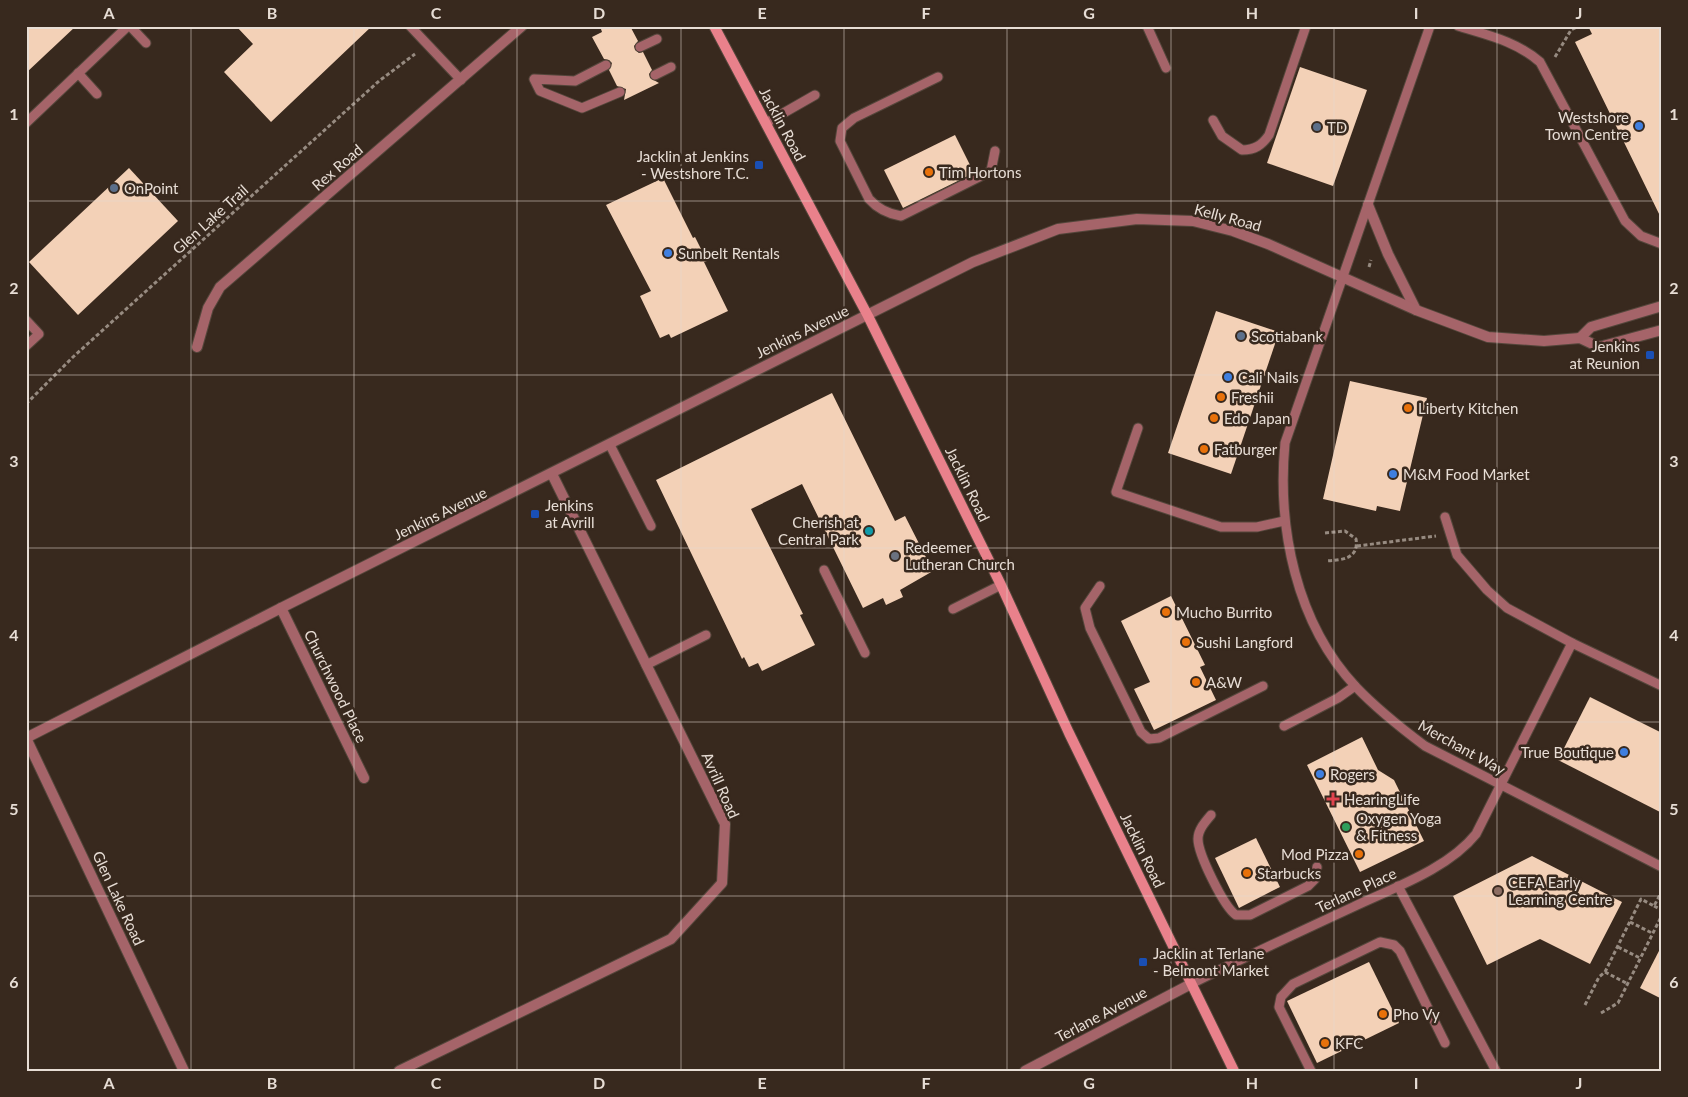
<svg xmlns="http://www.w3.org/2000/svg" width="1688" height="1097" viewBox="0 0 1688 1097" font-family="Lato,sans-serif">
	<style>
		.building { fill: #f3d1b7 }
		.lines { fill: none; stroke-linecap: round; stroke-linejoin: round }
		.service-casing { stroke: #54463b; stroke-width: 11 }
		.minor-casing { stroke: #54463b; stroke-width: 12 }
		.tertiary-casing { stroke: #54463b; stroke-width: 12 }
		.secondary-casing { stroke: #54463b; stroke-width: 12 }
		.path { stroke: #978b81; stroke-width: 3; stroke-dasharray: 4 2.5; stroke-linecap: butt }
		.service { stroke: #a56469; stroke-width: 9 }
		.minor { stroke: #a56469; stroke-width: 10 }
		.tertiary { stroke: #a56469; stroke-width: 10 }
		.secondary { stroke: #e9818b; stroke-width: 10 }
		.grid { fill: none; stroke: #e7ddd5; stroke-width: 1; stroke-opacity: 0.55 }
		.shop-dot { fill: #3f7fe0; stroke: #38291e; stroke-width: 2 }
		.service-dot { fill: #5c6f8a; stroke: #38291e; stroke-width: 2 }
		.transit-dot { fill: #1a4fb4; stroke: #38291e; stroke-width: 2 }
		.food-dot { fill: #e8710a; stroke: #38291e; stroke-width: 2 }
		.culture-dot { fill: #0f9aa8; stroke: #38291e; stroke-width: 2 }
		.worship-dot { fill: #6b7280; stroke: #38291e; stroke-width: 2 }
		.health-dot { fill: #e0444e; stroke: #38291e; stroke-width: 2 }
		.leisure-dot { fill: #2e9e5b; stroke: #38291e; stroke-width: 2 }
		.education-dot { fill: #8d6e63; stroke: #38291e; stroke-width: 2 }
		.labels { text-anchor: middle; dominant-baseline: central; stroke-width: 5; stroke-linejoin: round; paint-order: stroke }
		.poi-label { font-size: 15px; fill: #e7ddd5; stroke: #38291e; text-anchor: start }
		.street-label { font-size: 15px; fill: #e7ddd5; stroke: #38291e }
		.neatline { fill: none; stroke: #e7ddd5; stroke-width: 2 }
		.grid-label { font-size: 16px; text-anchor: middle; font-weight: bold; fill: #e7ddd5 }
	</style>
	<rect width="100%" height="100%" fill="#38291e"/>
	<g class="building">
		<path d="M26 26H76L26 73Z"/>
		<path d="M236 26H372L271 122 224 72 253 44Z"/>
		<path d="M600 26H630L638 41 634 46 635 50 639 53 643 52 652 70 649 74 650 78 659 83 624 100 626 89 617 86 609 70 612 63 609 60 604 59 592 37 602 32Z"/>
		<path d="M1588 26H1662V220L1575 42 1592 34Z"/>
		<path d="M1300 67 1367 90 1333 186 1267 163Z"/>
		<path d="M955 135 974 173 903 208 884 170Z"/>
		<path d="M129 168 178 221 78 315 29 262Z"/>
		<path d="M663 178 693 238 695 237 707 261 704 262 728 311 671 338 669 334 660 338 640 296 651 291 606 205Z"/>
		<path d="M1216 311 1279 332 1231 474 1168 453Z"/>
		<path d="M1350 381 1427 398 1400 511 1377 506 1376 511 1323 499Z"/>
		<path d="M832 393 895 521 905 516 933 571 900 590 903 597 886 605 883 598 863 608 802 484 751 509 803 614 800 615 815 645 762 671 758 663 749 667 744 657 742 659 656 480Z"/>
		<path d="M1171 596 1205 665 1200 667 1216 700 1154 730 1134 689 1150 682 1121 621Z"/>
		<path d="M1590 697 1662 733V813L1558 760Z"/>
		<path d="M1362 737 1378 770 1394 780 1424 841 1360 872 1307 765Z"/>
		<path d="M1256 838 1280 887 1239 908 1215 858Z"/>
		<path d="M1532 856 1622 902 1590 964 1540 939 1487 965 1453 896Z"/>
		<path d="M1662 945V999L1640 988Z"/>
		<path d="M1369 962 1399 1023 1317 1063 1287 1001Z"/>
	</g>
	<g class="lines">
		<g class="service-casing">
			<g id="service">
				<path d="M130 26 146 43"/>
				<path d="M410 26 461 80"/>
				<path d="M1147 26 1166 68"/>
				<path d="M1430 26 1285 443C1277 528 1296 623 1356 687 1377 709 1401 728 1425 746L1662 867"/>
				<path d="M1458 26C1487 35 1516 41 1540 62L1625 221 1641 236 1662 244"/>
				<path d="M640 47 657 39"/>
				<path d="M606 65 575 81 534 79 540 91 582 108 620 92"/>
				<path d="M78 73 97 94"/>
				<path d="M655 75 671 67"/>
				<path d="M938 77 854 118 842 128 840 141 869 199C877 208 889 214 901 216L991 171 995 151"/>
				<path d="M1213 120 1222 136 1242 150C1255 150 1262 145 1269 135L1306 26"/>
				<path d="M26 123 128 26"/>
				<path d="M766 123 815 95"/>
				<path d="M26 320 39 334 26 346"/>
				<path d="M1138 428 1116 492 1221 527H1257L1284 521"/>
				<path d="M610 445 651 526"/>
				<path d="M1445 517 1457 555 1487 590 1507 608 1572 643 1662 686"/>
				<path d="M824 570 865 653"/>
				<path d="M1100 586 1085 608 1090 628 1141 732 1149 739 1159 738 1263 686"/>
				<path d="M953 609 1001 585"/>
				<path d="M646 665 706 635"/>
				<path d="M1284 726 1338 698 1355 686"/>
				<path d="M1211 815C1205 822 1198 830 1198 839 1198 854 1224 907 1236 915H1250L1308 886 1315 879 1317 867"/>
				<path d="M1398 886 1496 1071"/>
				<path d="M1191 984C1245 957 1299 932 1353 907 1393 888 1448 869 1476 834L1572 643"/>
				<path d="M1311 1071 1279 1007 1281 997 1293 984 1380 942 1394 945 1400 951 1445 1043"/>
			</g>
		</g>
		<g class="minor-casing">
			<g id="minor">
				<path d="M197 347 208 308 220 287 522 26"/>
				<path d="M281 608 364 778"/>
				<path d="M26 738 184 1071"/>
				<path d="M399 1071 671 939 722 883 725 824 552 474"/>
				<path d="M1025 1071 1191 984"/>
			</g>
		</g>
		<g class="tertiary-casing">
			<g id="tertiary">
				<path d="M1368 205 1388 254 1416 310"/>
				<path d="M1580 338 1591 327 1662 306"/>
				<path d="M26 738 281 608 973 262 1058 229 1137 219 1193 221 1233 231 1268 244 1416 310 1488 337 1544 341 1580 338 1599 347 1662 330"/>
			</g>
		</g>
		<g class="secondary-casing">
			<path id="secondary" d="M714 26 868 316 1001 585 1069 733 1234 1071"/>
		</g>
		<g class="path">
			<path d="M1555 57 1571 30 1579 26"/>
			<path d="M1369 267 1371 260"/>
			<path d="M26 404 73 357 379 81 415 54"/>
			<path d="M1325 533 1345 531 1356 539C1359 559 1342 560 1326 561"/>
			<path d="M1357 546 1436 536"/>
			<path d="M1654 906 1662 910"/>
			<path d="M1630 922 1652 933"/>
			<path d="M1618 947 1640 958"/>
			<path d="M1605 972 1628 984"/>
			<path d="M1585 1005 1599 977 1605 972 1641 899 1654 906 1662 891"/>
			<path d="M1601 1013 1618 1003 1662 915"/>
		</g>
		<use href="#service" class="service"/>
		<use href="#minor" class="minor"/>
		<use href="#tertiary" class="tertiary"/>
		<use href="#secondary" class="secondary"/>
	</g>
	<path class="grid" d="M191 26V1071M354 26V1071M517 26V1071M681 26V1071M844 26V1071M1007 26V1071M1171 26V1071M1334 26V1071M1497 26V1071M26 201H1662M26 375H1662M26 548H1662M26 722H1662M26 896H1662"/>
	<g class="shop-dot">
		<circle cx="1639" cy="126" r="5"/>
		<circle cx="668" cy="253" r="5"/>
		<circle cx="1228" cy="377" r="5"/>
		<circle cx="1393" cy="474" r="5"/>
		<circle cx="1624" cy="752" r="5"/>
		<circle cx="1320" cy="774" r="5"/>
	</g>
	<g class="service-dot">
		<circle cx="1317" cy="127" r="5"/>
		<circle cx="114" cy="188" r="5"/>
		<circle cx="1241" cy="336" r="5"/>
	</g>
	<g class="transit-dot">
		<rect x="754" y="160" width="10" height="10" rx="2.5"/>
		<rect x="1645" y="350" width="10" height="10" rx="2.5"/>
		<rect x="530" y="509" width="10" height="10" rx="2.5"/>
		<rect x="1138" y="957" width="10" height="10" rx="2.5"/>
	</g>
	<g class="food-dot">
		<circle cx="929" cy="172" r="5"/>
		<circle cx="1221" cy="397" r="5"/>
		<circle cx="1408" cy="408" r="5"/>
		<circle cx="1214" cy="418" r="5"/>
		<circle cx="1204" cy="449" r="5"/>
		<circle cx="1166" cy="612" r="5"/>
		<circle cx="1186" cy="642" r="5"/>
		<circle cx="1196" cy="682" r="5"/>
		<circle cx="1359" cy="854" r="5"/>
		<circle cx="1247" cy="873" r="5"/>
		<circle cx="1383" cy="1014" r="5"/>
		<circle cx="1325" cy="1043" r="5"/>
	</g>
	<circle class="culture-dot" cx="869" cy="531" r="5"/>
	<circle class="worship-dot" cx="895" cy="556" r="5"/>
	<path class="health-dot" d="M1330.5 791.5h5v5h5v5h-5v5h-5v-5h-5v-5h5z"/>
	<circle class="leisure-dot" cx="1346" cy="827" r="5"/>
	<circle class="education-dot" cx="1498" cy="891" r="5"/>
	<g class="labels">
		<g class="poi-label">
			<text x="1629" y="117" text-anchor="end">Westshore<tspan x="1629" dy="17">Town Centre</tspan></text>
			<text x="1327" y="127">TD</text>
			<text x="749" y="156" text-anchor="end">Jacklin at Jenkins<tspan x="749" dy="17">- Westshore T.C.</tspan></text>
			<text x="939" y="172">Tim Hortons</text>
			<text x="124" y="188">OnPoint</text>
			<text x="678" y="253">Sunbelt Rentals</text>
			<text x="1251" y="336">Scotiabank</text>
			<text x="1640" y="346" text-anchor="end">Jenkins<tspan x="1640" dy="17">at Reunion</tspan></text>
			<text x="1238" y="377">Cali Nails</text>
			<text x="1231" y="397">Freshii</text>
			<text x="1418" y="408">Liberty Kitchen</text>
			<text x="1224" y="418">Edo Japan</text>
			<text x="1214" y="449">Fatburger</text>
			<text x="1403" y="474">M&amp;M Food Market</text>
			<text x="545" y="505">Jenkins<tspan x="545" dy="17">at Avrill</tspan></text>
			<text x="859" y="522" text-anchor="end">Cherish at<tspan x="859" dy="17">Central Park</tspan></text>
			<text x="905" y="547">Redeemer<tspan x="905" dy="17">Lutheran Church</tspan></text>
			<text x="1176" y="612">Mucho Burrito</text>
			<text x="1196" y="642">Sushi Langford</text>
			<text x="1206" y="682">A&amp;W</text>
			<text x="1614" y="752" text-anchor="end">True Boutique</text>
			<text x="1330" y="774">Rogers</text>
			<text x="1344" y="799">HearingLife</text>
			<text x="1356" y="818">Oxygen Yoga<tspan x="1356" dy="17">&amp; Fitness</tspan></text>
			<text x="1349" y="854" text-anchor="end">Mod Pizza</text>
			<text x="1257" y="873">Starbucks</text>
			<text x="1508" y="882">CEFA Early<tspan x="1508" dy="17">Learning Centre</tspan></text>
			<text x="1153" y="953">Jacklin at Terlane<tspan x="1153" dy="17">- Belmont Market</tspan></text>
			<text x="1393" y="1014">Pho Vy</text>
			<text x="1335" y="1043">KFC</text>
		</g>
		<g class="street-label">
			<text transform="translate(783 124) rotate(62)">Jacklin Road</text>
			<text transform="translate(337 167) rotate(-41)">Rex Road</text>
			<text transform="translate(1228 217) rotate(15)">Kelly Road</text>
			<text transform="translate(210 219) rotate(-42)">Glen Lake Trail</text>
			<text transform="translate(802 331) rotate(-26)">Jenkins Avenue</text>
			<text transform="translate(968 484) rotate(64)">Jacklin Road</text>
			<text transform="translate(440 513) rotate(-26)">Jenkins Avenue</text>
			<text transform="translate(336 686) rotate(64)">Churchwood Place</text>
			<text transform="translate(1462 747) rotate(29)">Merchant Way</text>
			<text transform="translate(721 785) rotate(66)">Avrill Road</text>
			<text transform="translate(1143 850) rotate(64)">Jacklin Road</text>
			<text transform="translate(1356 890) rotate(-25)">Terlane Place</text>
			<text transform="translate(119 898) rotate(65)">Glen Lake Road</text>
			<text transform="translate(1101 1014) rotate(-28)">Terlane Avenue</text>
		</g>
	</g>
	<rect width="1688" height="1097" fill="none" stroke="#38291e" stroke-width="55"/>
	<rect x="28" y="28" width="1632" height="1042" class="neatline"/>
	<g class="grid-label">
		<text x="109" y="19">A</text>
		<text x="272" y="19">B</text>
		<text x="436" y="19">C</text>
		<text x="599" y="19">D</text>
		<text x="762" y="19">E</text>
		<text x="926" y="19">F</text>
		<text x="1089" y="19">G</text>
		<text x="1252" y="19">H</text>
		<text x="1416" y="19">I</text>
		<text x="1579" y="19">J</text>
		<text x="14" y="120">1</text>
		<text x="1674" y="120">1</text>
		<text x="14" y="294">2</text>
		<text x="1674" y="294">2</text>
		<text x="14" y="467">3</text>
		<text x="1674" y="467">3</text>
		<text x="14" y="641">4</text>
		<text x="1674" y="641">4</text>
		<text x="14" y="815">5</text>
		<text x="1674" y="815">5</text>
		<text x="14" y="988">6</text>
		<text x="1674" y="988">6</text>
		<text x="109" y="1089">A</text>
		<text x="272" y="1089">B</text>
		<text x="436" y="1089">C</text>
		<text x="599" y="1089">D</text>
		<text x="762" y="1089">E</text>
		<text x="926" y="1089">F</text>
		<text x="1089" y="1089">G</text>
		<text x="1252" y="1089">H</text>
		<text x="1416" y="1089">I</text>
		<text x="1579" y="1089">J</text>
	</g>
</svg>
